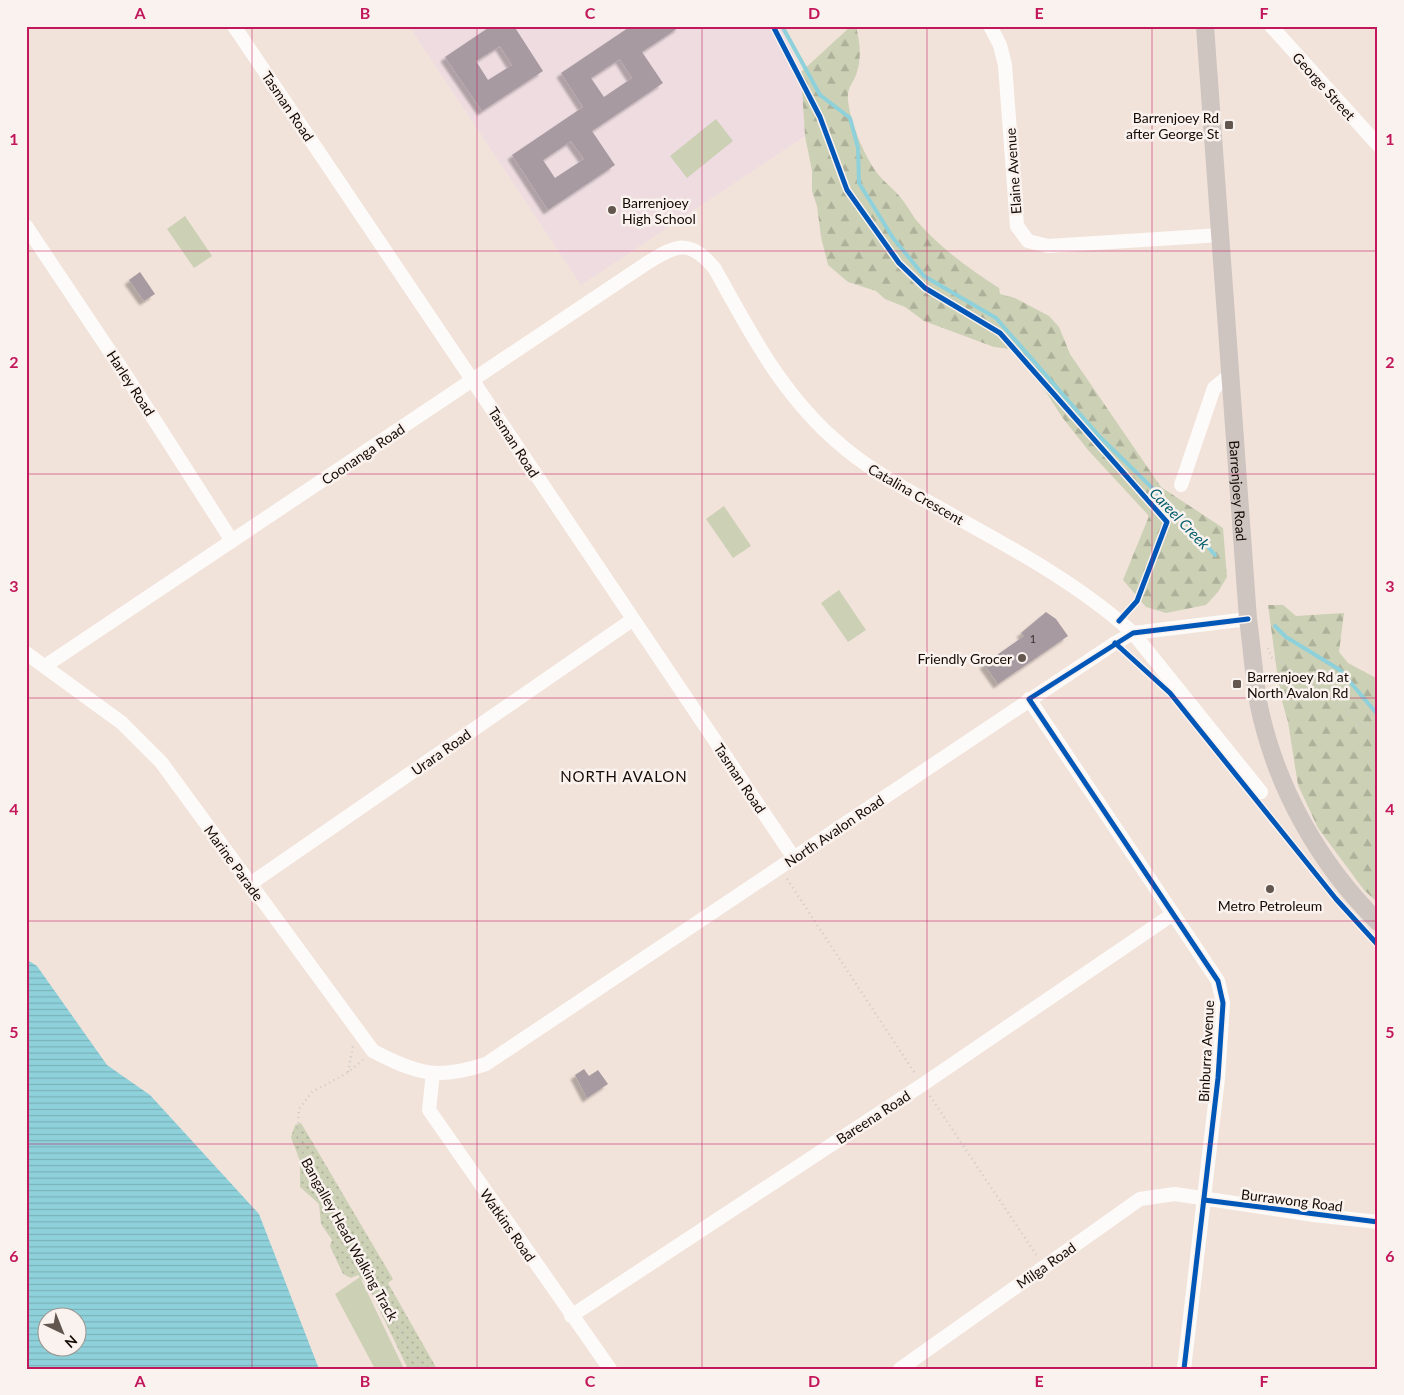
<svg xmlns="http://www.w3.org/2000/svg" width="1404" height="1395" viewBox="0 0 1404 1395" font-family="Lato,sans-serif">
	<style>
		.education { fill: #eedce1 }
		.grass { fill: #ccd0b5 }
		.forest { fill: url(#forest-firs) }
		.park { fill: url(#park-dots) }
		.water { fill: url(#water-rules); fill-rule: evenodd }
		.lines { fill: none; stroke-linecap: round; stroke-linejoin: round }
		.stream { stroke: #8fd1db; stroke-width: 4 }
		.building { fill: #a79aa1; fill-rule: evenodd; filter: url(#shadow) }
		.path { stroke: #cecac7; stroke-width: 2.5; stroke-dasharray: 1 4; stroke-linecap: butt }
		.minor { stroke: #fdfbf9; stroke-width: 14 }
		.major { stroke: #cec4c0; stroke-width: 18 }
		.cycleway-casing { stroke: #faf2ee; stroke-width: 8 }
		.cycleway { stroke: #0057b8; stroke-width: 5 }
		.grid { fill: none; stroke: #c2185b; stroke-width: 1; stroke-opacity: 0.55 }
		.poi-dot { fill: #62564f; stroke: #faf2ee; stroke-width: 2 }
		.labels { text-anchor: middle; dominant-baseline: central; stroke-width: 5; stroke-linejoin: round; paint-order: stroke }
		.number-label { font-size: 11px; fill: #3a2e2b }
		.street-label { font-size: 14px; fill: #150a04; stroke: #faf2ee }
		.poi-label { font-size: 14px; fill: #150a04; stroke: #faf2ee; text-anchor: end }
		.water-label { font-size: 15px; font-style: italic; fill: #065f6d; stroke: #faf2ee }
		.neighbourhood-label { font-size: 15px; letter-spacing: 1px; fill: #150a04; stroke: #faf2ee }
		.neatline { fill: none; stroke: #c2185b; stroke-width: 2 }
		.grid-label { font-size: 16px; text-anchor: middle; font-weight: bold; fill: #c2185b }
	</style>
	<defs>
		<pattern id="forest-firs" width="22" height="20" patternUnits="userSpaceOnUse" patternTransform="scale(1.25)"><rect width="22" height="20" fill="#ccd0b5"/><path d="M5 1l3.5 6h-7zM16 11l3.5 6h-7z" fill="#aeb19a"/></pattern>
		<pattern id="park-dots" width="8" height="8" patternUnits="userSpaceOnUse" patternTransform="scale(1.25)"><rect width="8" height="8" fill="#ccd0b5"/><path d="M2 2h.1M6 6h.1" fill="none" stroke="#aeb19a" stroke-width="1.8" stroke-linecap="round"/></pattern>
		<pattern id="water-rules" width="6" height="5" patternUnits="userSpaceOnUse" patternTransform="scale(1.25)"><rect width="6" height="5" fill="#8fd1db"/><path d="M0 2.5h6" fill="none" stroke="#7ab2ba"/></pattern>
		<filter id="shadow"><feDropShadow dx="-4.5" dy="4.5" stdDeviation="1" flood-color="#0004"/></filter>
	</defs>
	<rect width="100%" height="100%" fill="#f2e3da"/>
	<path class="education" d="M409 26H781L801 72 805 136 581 285Z"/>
	<g class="grass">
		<path d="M716 119 733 141 687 178 670 156Z"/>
		<path d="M185 216 212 256 194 268 167 229Z"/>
		<path d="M724 506 751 546 733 558 706 519Z"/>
		<path d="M839 590 866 630 848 642 821 603Z"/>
		<path d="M360 1277 404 1369H375L335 1294Z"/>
	</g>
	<g class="forest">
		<path d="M851 26H856C860 42 862 59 856 75 852 85 847 88 848 100 850 122 864 155 877 173 884 182 894 189 901 198 907 205 911 213 916 220 939 247 969 269 999 288L1000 294 1015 298 1049 316 1059 327 1070 354 1161 487 1223 528 1227 577 1218 592 1206 605 1166 613 1146 607 1123 580 1149 516 1088 450 1062 417 1019 350 994 347 924 321 905 307 885 299 876 291 848 282 828 265 821 237 817 206 812 191V171L805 136 801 72Z"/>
		<path d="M1268 605H1283L1296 616 1344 613 1339 652 1348 663 1378 679V903L1364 890 1318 828 1298 785 1288 722 1280 694Z"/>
	</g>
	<path class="park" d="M301 1123 393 1279 388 1283 437 1369H408L368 1286 358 1275 351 1278 343 1274 330 1246 332 1240 321 1224 319 1204 300 1187V1161L291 1137 295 1125Z"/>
	<path class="water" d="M26 959 37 966 107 1065 150 1095 259 1214 319 1369H26ZM48 1318H78V1348H48Z"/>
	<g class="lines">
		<g class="stream">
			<path d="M782 26 820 95 850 118 858 148 859 183 893 238 924 276 996 318 1100 437 1185 520 1215 555"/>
			<path d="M1275 626 1286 637 1340 670 1378 715"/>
		</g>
	</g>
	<g class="building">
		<path d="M491 26H514L543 71 482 111 445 57ZM500 46 512 65 488 80 476 61Z"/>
		<path d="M631 26H681L642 52 663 83 592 131 615 165 548 210 512 155 583 107 561 73ZM620 59 632 78 604 97 591 78ZM571 141 584 159 555 178 543 160Z"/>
		<path d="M140 272 155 294 144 301 129 280Z"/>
		<path d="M1046 612 1056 619 1068 636 998 684 984 664 1024 636 1021 633Z"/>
		<path d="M584 1069 589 1076 598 1070 608 1084 587 1098 575 1075Z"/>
	</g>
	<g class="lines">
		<g class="path">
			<path d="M1167 522 1177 496"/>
			<path d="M1268 648 1271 657 1327 692 1359 723 1378 734"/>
			<path d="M787 879 916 1075"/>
			<path d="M363 1060 347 1073 312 1092 299 1109 298 1125 301 1150 422 1369"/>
			<path d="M348 1072 353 1046"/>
			<path d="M930 1096 1037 1256"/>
		</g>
		<g class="minor">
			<path d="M234 26 794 858"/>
			<path d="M990 26 1000 45 1005 65 1017 226 1028 241 1048 246 1221 235"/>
			<path d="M1271 26 1378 145"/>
			<path d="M26 226 125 374 232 541"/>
			<path d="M1181 485 1214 388 1230 375"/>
			<path d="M26 653 122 723 161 762 373 1051C417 1074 438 1080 486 1064L1115 643 1133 633 1248 619"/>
			<path d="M45 666 647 263C678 244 690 239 715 269 749 331 781 392 834 439 869 471 911 492 952 515 1014 549 1080 585 1133 633L1261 792"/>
			<path d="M1029 699 1218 981 1223 1003 1218 1078 1184 1369"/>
			<path d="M250 884 632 620"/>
			<path d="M433 1073 429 1110 610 1369"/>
			<path d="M571 1316 922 1085 1173 914"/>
			<path d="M900 1369 1140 1199 1175 1194 1314 1215 1378 1222"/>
		</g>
		<path class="major" id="s1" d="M1205 26 1248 619C1252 648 1254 678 1259 706 1276 787 1319 864 1378 922"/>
		<g class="cycleway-casing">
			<g id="cycleway">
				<path d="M773 26 820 117 847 190 899 263 925 288 1000 333 1167 522 1137 601 1119 621"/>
				<path d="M1115 643 1170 693 1336 899 1378 945"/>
				<path d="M1204 1200 1378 1222"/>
				<path d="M1184 1369 1218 1078 1223 1003 1218 981 1029 699 1133 633 1248 619"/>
			</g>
		</g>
		<use href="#cycleway" class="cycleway"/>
	</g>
	<path class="grid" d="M252 26V1369M477 26V1369M702 26V1369M927 26V1369M1152 26V1369M26 251H1378M26 474H1378M26 698H1378M26 921H1378M26 1144H1378"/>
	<g class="poi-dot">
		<rect x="1224" y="120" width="10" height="10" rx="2.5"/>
		<circle cx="612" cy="210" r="5"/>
		<circle cx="1022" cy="658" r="5"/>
		<rect x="1232" y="679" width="10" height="10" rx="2.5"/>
		<circle cx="1270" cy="889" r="5"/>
	</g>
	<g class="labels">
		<g class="number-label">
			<text x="1033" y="638">1</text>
		</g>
		<g class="street-label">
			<text transform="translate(1324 86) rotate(48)">George Street</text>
			<text transform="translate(288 106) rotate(56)">Tasman Road</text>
			<text transform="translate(1013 171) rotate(-94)">Elaine Avenue</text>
			<text transform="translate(131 383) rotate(57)">Harley Road</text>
			<text transform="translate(514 442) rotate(57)">Tasman Road</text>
			<text transform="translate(363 454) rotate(-34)">Coonanga Road</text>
			<text stroke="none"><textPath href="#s1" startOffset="466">Barrenjoey Road</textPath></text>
			<text transform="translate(916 494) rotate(30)">Catalina Crescent</text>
			<text transform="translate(441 752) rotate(-35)">Urara Road</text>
			<text transform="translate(740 778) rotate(56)">Tasman Road</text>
			<text transform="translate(834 831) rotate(-34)">North Avalon Road</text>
			<text transform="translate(234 863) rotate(54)">Marine Parade</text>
			<text transform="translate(1206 1051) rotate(-87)">Binburra Avenue</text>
			<text transform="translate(873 1117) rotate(-33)">Bareena Road</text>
			<text transform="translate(1292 1200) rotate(7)">Burrawong Road</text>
			<text transform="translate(508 1225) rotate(55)">Watkins Road</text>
			<text transform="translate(350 1239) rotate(61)">Bangalley Head Walking Track</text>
			<text transform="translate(1046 1265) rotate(-35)">Milga Road</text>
		</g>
		<g class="poi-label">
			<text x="1219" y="117">Barrenjoey Rd<tspan x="1219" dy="16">after George St</tspan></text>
			<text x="622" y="202" text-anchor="start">Barrenjoey<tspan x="622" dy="16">High School</tspan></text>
			<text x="1012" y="658">Friendly Grocer</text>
			<text x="1247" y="676" text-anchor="start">Barrenjoey Rd at<tspan x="1247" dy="16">North Avalon Rd</tspan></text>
			<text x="1270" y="905" text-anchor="middle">Metro Petroleum</text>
		</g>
		<g class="water-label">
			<text transform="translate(1180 518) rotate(46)">Careel Creek</text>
		</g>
		<g class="neighbourhood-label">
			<text x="624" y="776">NORTH AVALON</text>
		</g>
	</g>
	<rect width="1404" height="1395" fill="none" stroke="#faf2ee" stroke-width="55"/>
	<g transform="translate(62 1332) rotate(137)"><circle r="24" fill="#faf2ee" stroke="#9e9590"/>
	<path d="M0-4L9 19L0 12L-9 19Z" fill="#62564f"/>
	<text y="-8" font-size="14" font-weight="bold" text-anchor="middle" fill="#150a04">N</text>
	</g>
	<rect x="28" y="28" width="1348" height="1340" class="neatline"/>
	<g class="grid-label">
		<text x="140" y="19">A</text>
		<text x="365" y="19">B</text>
		<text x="590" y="19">C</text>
		<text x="814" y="19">D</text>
		<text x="1039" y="19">E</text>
		<text x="1264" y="19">F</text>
		<text x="14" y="145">1</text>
		<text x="1390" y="145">1</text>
		<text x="14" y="368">2</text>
		<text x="1390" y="368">2</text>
		<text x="14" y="592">3</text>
		<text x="1390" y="592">3</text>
		<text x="14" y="815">4</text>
		<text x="1390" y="815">4</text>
		<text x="14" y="1038">5</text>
		<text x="1390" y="1038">5</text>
		<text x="14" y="1262">6</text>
		<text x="1390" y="1262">6</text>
		<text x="140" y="1387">A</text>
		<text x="365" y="1387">B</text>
		<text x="590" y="1387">C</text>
		<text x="814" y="1387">D</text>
		<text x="1039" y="1387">E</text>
		<text x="1264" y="1387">F</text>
	</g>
</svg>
